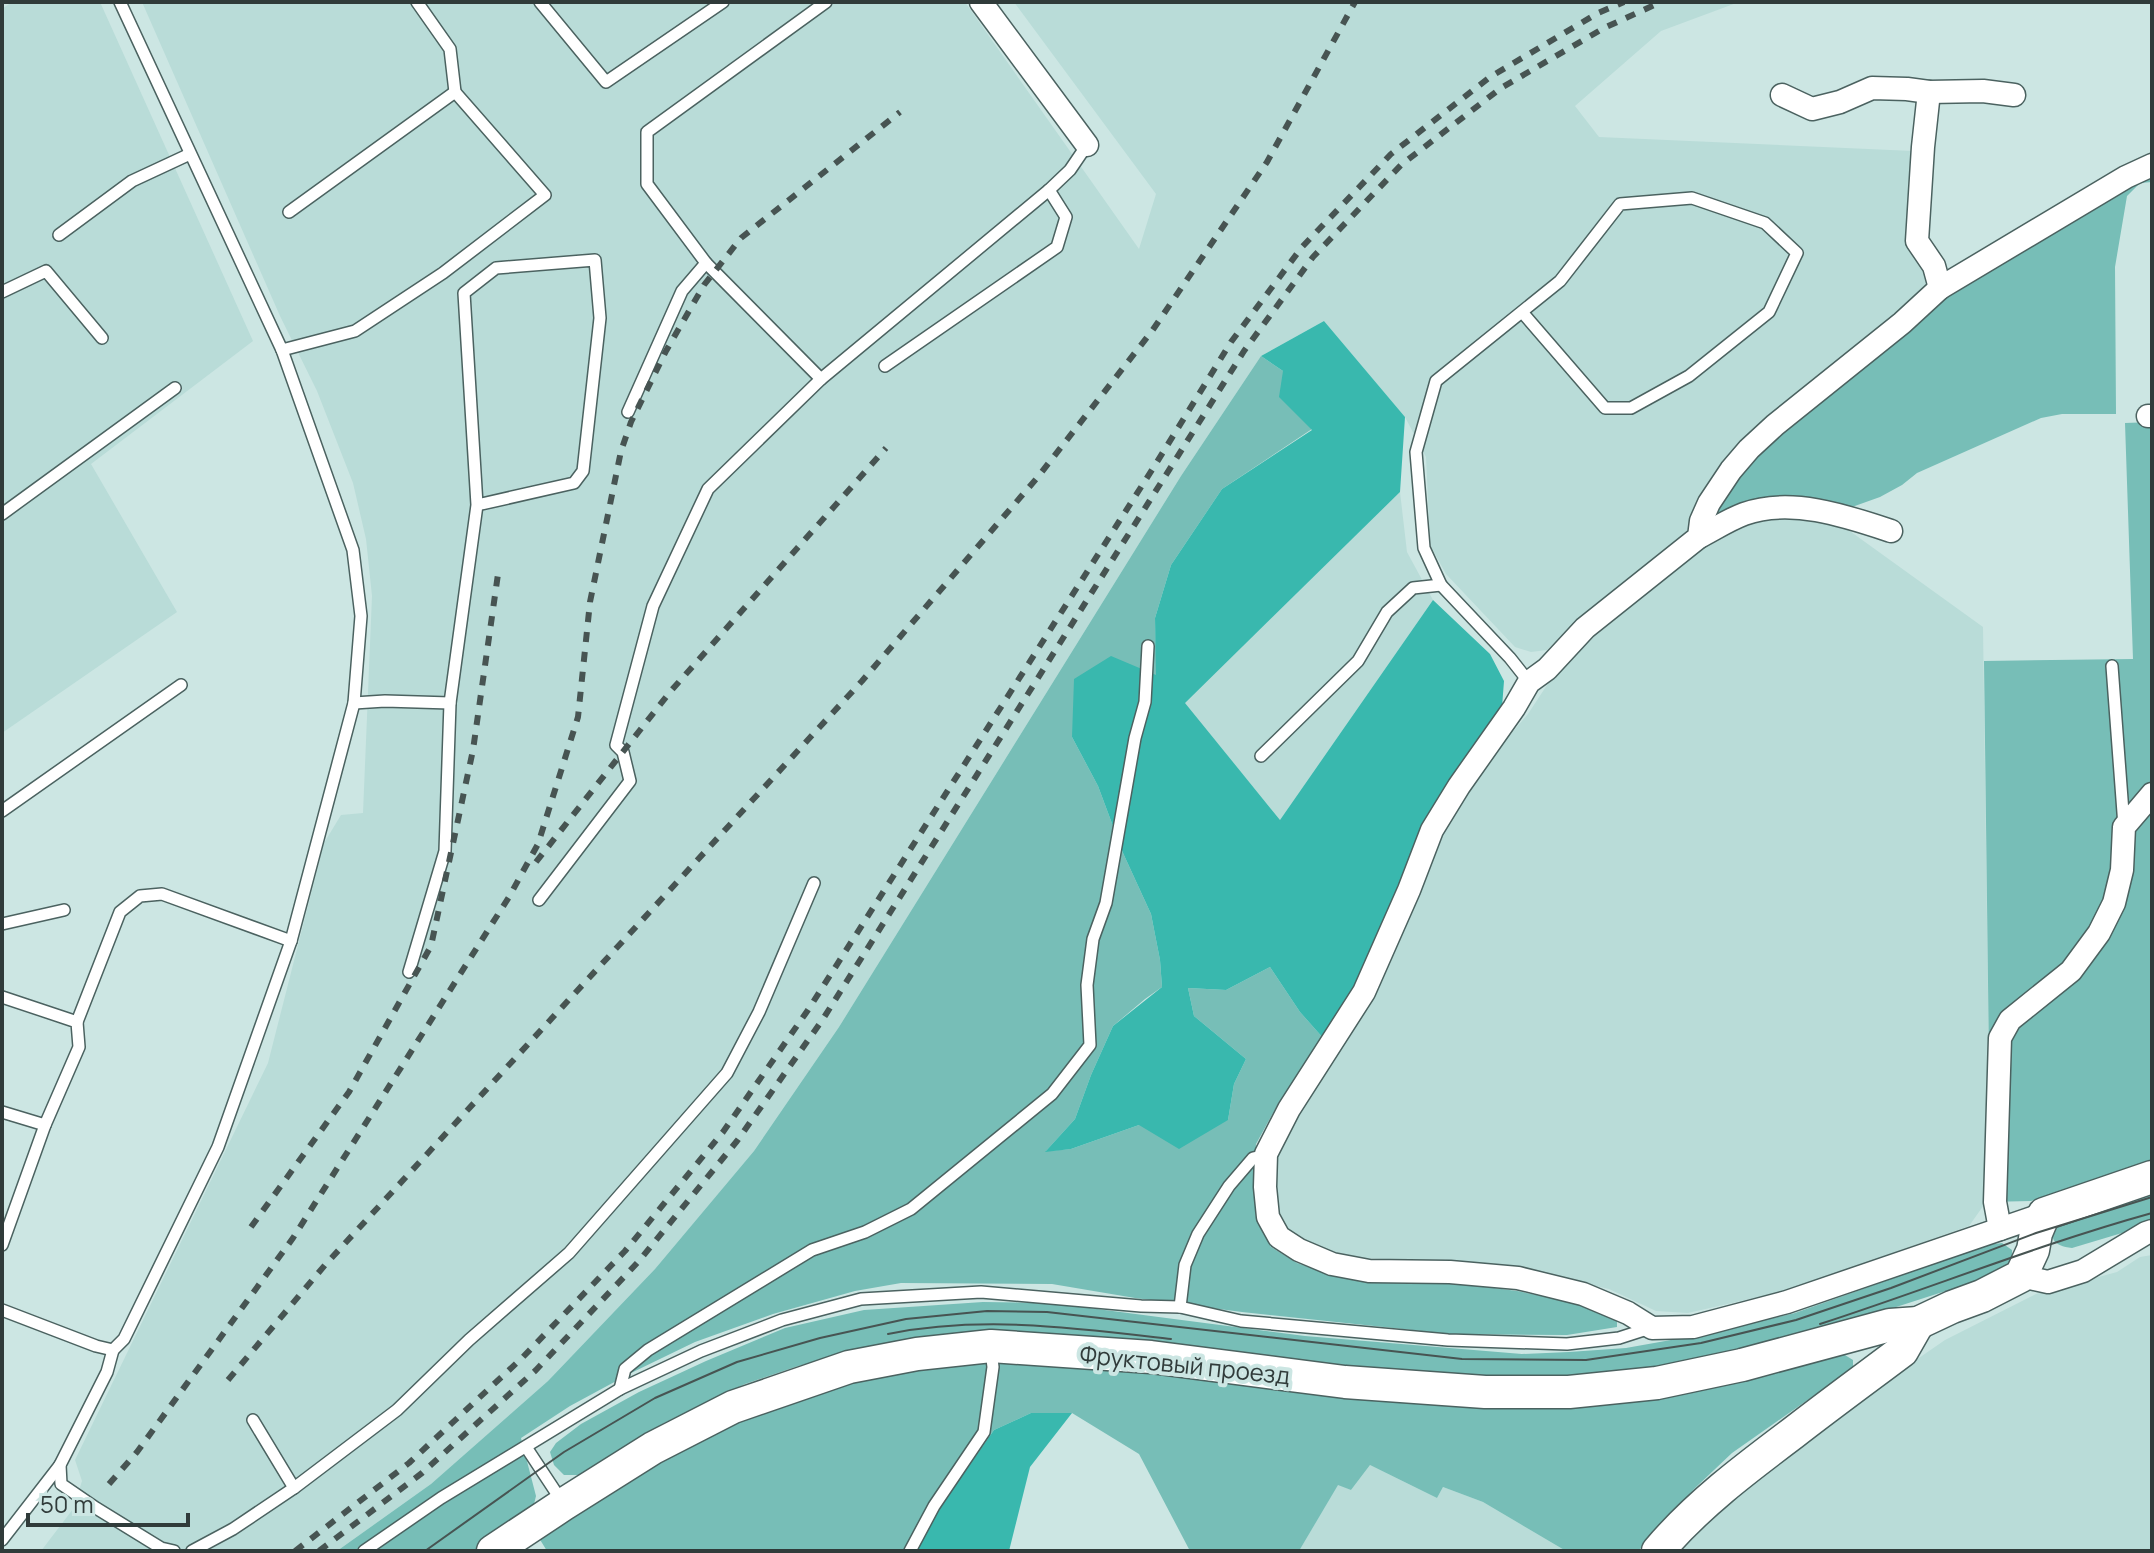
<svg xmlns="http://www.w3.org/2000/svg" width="2154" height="1553" viewBox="0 0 2154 1553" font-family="Manrope,sans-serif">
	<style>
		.built { fill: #b9dcd8 }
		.green { fill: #77beb7 }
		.forest { fill: #39b8ae }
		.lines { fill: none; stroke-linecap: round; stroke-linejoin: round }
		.lane-casing { stroke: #4b6260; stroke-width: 14 }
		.street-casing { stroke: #4b6260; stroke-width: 25 }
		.secondary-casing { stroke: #4b6260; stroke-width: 35 }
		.lane { stroke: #fff; stroke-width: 11 }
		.street { stroke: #fff; stroke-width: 22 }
		.secondary { stroke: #fff; stroke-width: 32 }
		.tram { stroke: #475452; stroke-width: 2 }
		.rail { stroke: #475452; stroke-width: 6; stroke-dasharray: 10 10; stroke-linecap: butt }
		.labels { text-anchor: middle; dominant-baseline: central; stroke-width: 8; stroke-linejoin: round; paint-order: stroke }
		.street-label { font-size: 24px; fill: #303b3a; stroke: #cce6e3 }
	</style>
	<rect width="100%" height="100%" fill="#cce6e3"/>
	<g class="built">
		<path d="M12 2H100L253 341 91 464 177 612 2 733V9Z"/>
		<path d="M142 2H965L1139 249 1156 194 1014 2H1739L1661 31 1575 106 1599 137 1913 151 1930 272 1929 284 1692 521 1687 531 1674 546 1579 618 1547 650 1531 652 1515 647 1446 574 1430 545 1426 457 1405 417 1324 321 1261 356 1181 476 839 1027 754 1151 655 1269 548 1381 431 1484 337 1551H41L73 1509 82 1481 75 1460 268 1063 324 843 341 815 363 813 372 596 366 539 353 483 317 391 280 316Z"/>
		<path d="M1400 492 1407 552 1433 600 1280 820 1184 703Z"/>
		<path d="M1801 513 1847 529 1983 627 1990 1141 1986 1202 1969 1226 1784 1291 1688 1313 1656 1311 1609 1289 1514 1267 1364 1258 1325 1250 1283 1231 1270 1184 1278 1151 1299 1110 1375 997 1443 832 1469 783 1528 714 1547 685 1595 636 1684 563 1712 541 1744 522Z"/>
		<path d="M2152 1255V1551H1671L1713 1511 1874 1389 1945 1340 2036 1294 2117 1272 2140 1257Z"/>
		<path d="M1370 1465 1437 1498 1443 1487 1483 1502 1566 1551H1299L1338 1484 1351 1490Z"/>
	</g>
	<g class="green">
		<path d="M2152 171V182L2140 183 2127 196 2115 267 2116 414H2062L2041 418 1917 473 1902 485 1880 497 1852 507 1820 506 1716 513 1735 472 1938 300Z"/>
		<path d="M1261 356 1283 371 1312 429 1222 489 1171 565 1155 618 1157 676 1072 737 1098 786 1123 853 1151 914 1160 960 1162 987 1145 999 1113 1026 1091 1075 1075 1119 1046 1151 1071 1149 1139 1125 1228 1120 1234 1084 1246 1059 1194 1016 1188 988 1226 990 1270 967 1300 1012 1324 1039 1279 1102 1256 1144 1254 1184 1256 1218 1271 1247 1297 1263 1333 1276 1368 1283 1448 1282 1517 1291 1581 1304 1617 1318V1327L1567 1335 1450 1334 1242 1312 1135 1298 1052 1284 901 1283 855 1291 773 1314 695 1342 631 1373 570 1406 521 1438 536 1496 533 1508 527 1515 475 1551H337L431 1484 548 1381 655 1269 754 1151 839 1027 1181 476Z"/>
		<path d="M2152 422V1161L2031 1201 1986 1202 1990 1141 1984 661 2133 659 2125 423Z"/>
		<path d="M2152 1190V1224L2072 1248C2053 1246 2048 1238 2056 1221Z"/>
		<path d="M2002 1243 2012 1250V1264L1986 1278 1797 1339 1703 1361 1585 1379 1517 1382 872 1347 798 1366 745 1384 664 1423 581 1475H564L554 1465 550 1452 556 1443 581 1424 639 1392 706 1361 785 1328 864 1310 983 1302 1051 1303 1305 1336 1522 1354 1569 1352 1626 1348 1699 1335 1795 1313 1987 1245Z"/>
		<path d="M1840 1352 1853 1360V1368L1732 1453 1695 1488 1638 1551H1566L1483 1502 1443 1487 1437 1498 1370 1465 1351 1490 1338 1485 1299 1551H1190L1139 1454 1072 1413H1031L994 1430 938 1510 916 1551H547L539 1538 659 1459 739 1420 848 1383 917 1369 982 1362 1065 1364 1154 1371 1343 1397Z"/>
	</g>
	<g class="forest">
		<path d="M1324 321 1405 417 1400 492 1185 703 1280 820 1433 600 1490 654 1504 681 1502 707 1400 883 1354 990 1324 1039 1300 1012 1270 967 1226 990 1188 988 1194 1016 1246 1059 1234 1084 1228 1120 1179 1149 1139 1125 1071 1149 1045 1152 1075 1119 1091 1075 1113 1026 1162 987 1160 960 1151 914 1123 853 1098 786 1072 737 1074 679 1111 656 1156 675 1155 618 1171 565 1222 489 1312 430 1279 397 1283 371 1261 356Z"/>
		<path d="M1031 1413H1072L1030 1467 1009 1551H916L938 1510 994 1430Z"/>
	</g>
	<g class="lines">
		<g class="lane-casing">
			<g id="lane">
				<path d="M417 2 450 49 455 92"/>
				<path d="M540 2 606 82 723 2"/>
				<path d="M59 235 132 181 190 154"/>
				<path d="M706 263 821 379 1049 190 1070 170 1087 145"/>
				<path d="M2 292 46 271 102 338"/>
				<path d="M1522 312 1605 408H1631L1689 376 1769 312 1797 253 1765 223 1692 198 1620 204 1560 281 1436 381 1416 452 1424 548 1441 585 1510 658 1529 682"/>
				<path d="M282 350 355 331 443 273 545 195 455 92 289 212"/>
				<path d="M885 366 1057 247 1066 217 1049 190"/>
				<path d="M628 412 682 291 706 263 647 184V132L826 2"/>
				<path d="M2 514 175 388"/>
				<path d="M2112 666 2124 826"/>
				<path d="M354 703 385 701 450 703"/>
				<path d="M1261 756 1358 661 1387 612 1413 588 1441 585"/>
				<path d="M2 811 181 685"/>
				<path d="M539 900 630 781 623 752 616 745 653 606 708 489 821 379"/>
				<path d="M2 924 64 910"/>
				<path d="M409 972 445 851 450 703 477 505 464 293 496 268 595 260 600 318 583 471 574 483 477 505"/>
				<path d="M2 997 77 1022 79 1047 45 1125 2 1245"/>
				<path d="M77 1022 120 912 140 896 162 894 291 941"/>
				<path d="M2 1112 45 1125"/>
				<path d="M1180 1307 1185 1265 1198 1234 1229 1186 1253 1158 1266 1155"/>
				<path d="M2 1310 96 1346 113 1350 124 1339 218 1147 291 941 354 703 361 616 353 550 282 350 120 2"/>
				<path d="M113 1350 107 1372 60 1465 61 1484 96 1508 161 1548 174 1551"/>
				<path d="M620 1389 625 1369 648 1350 812 1250 865 1232 911 1209 1052 1094 1090 1045 1087 985 1093 939 1106 903 1135 738 1145 702 1148 646"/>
				<path d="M253 1420 294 1488"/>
				<path d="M526 1447 563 1503"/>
				<path d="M2 1540 60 1465"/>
				<path d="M192 1551 233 1529 294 1488 397 1410 469 1340 569 1253 727 1073 759 1012 814 883"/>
				<path d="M364 1551 441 1498 620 1389 701 1351 782 1320 861 1299 981 1292 1141 1306 1180 1307 1241 1321 1448 1340 1567 1344 1619 1338 1650 1328"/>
				<path d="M910 1551 934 1506 984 1432 993 1367 991 1351"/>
			</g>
		</g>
		<g class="street-casing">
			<g id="street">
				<path d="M981 2 1087 145"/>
				<path d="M1929 92 1923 147 1917 241 1934 266 1940 288"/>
				<path d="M1782 95 1812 109 1840 102 1872 88 1907 89 1929 92 1983 91 2014 95"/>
				<path d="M2148 416H2152"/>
				<path d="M1699 537C1713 530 1728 520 1744 514 1791 497 1846 516 1891 531"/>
				<path d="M2044 1214 1787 1302 1693 1327 1652 1328 1628 1313 1583 1294 1518 1278 1450 1272 1369 1271 1332 1264 1299 1250 1279 1237 1268 1217 1265 1187 1266 1154 1289 1109 1364 992 1409 890 1432 830 1459 786 1514 708 1529 682 1547 669 1585 628 1699 537 1701 521 1709 503 1731 470 1749 449 1775 425 1902 323 1940 288 2126 177 2152 165"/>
				<path d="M2000 1229 1995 1202 2000 1038 2010 1020 2071 971 2099 933 2114 903 2122 870 2124 827 2152 794"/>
				<path d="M2021 1276 2048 1282 2083 1271 2146 1233 2152 1231"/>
			</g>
		</g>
		<g class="secondary-casing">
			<g id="secondary">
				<path d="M493 1551 564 1504 653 1448 733 1407 849 1367 917 1354 991 1346 1151 1357 1345 1382 1485 1392H1569L1657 1383 1742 1365 1890 1325 1918 1323 1952 1307 1982 1296 2021 1276 2033 1250 2036 1233 2044 1214 2152 1177"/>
				<path d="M1658 1551C1697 1505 1745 1469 1793 1433 1829 1405 1866 1378 1902 1351L1918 1323"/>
			</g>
		</g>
		<use href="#lane" class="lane"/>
		<use href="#street" class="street"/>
		<use href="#secondary" class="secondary"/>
		<g class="tram">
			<path d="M1820 1324C1931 1288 2040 1244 2152 1213"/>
			<path d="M888 1334C982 1315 1077 1328 1171 1339"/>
			<path d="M425 1551 564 1452 655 1398 737 1362 820 1338 906 1319 987 1311 1047 1312 1462 1359 1586 1360 1701 1343 1796 1320 1891 1288 2036 1233 2152 1197"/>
		</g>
		<g class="rail">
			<path d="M536 862 670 692 886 448"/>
			<path d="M251 1227 349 1092 431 946 473 750 499 567"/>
			<path d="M228 1380 325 1265 862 681 1037 478 1152 331 1267 162 1355 2"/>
			<path d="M109 1484 137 1452 293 1238 509 897 538 844 578 717 590 602 621 451 631 422 666 351 704 285 741 238 900 112"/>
			<path d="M295 1551 409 1463 522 1358 625 1251 723 1132 808 1010 1157 462 1231 342 1302 247 1391 154 1490 77 1598 13 1624 2"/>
			<path d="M319 1551 422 1473 536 1370 639 1261 737 1141 823 1019 1244 351 1313 257 1401 165 1501 88 1604 28 1661 2"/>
		</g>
	</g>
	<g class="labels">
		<g class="street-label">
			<text transform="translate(1185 1364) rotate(6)">Фруктовый проезд</text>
		</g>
	</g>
	<rect width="2154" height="1553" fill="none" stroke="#303b3a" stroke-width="8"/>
	<path d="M28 1513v12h160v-12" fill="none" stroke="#303b3a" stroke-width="4"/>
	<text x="40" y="1513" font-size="24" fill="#303b3a" stroke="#cce6e3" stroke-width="6" paint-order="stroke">50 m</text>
</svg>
